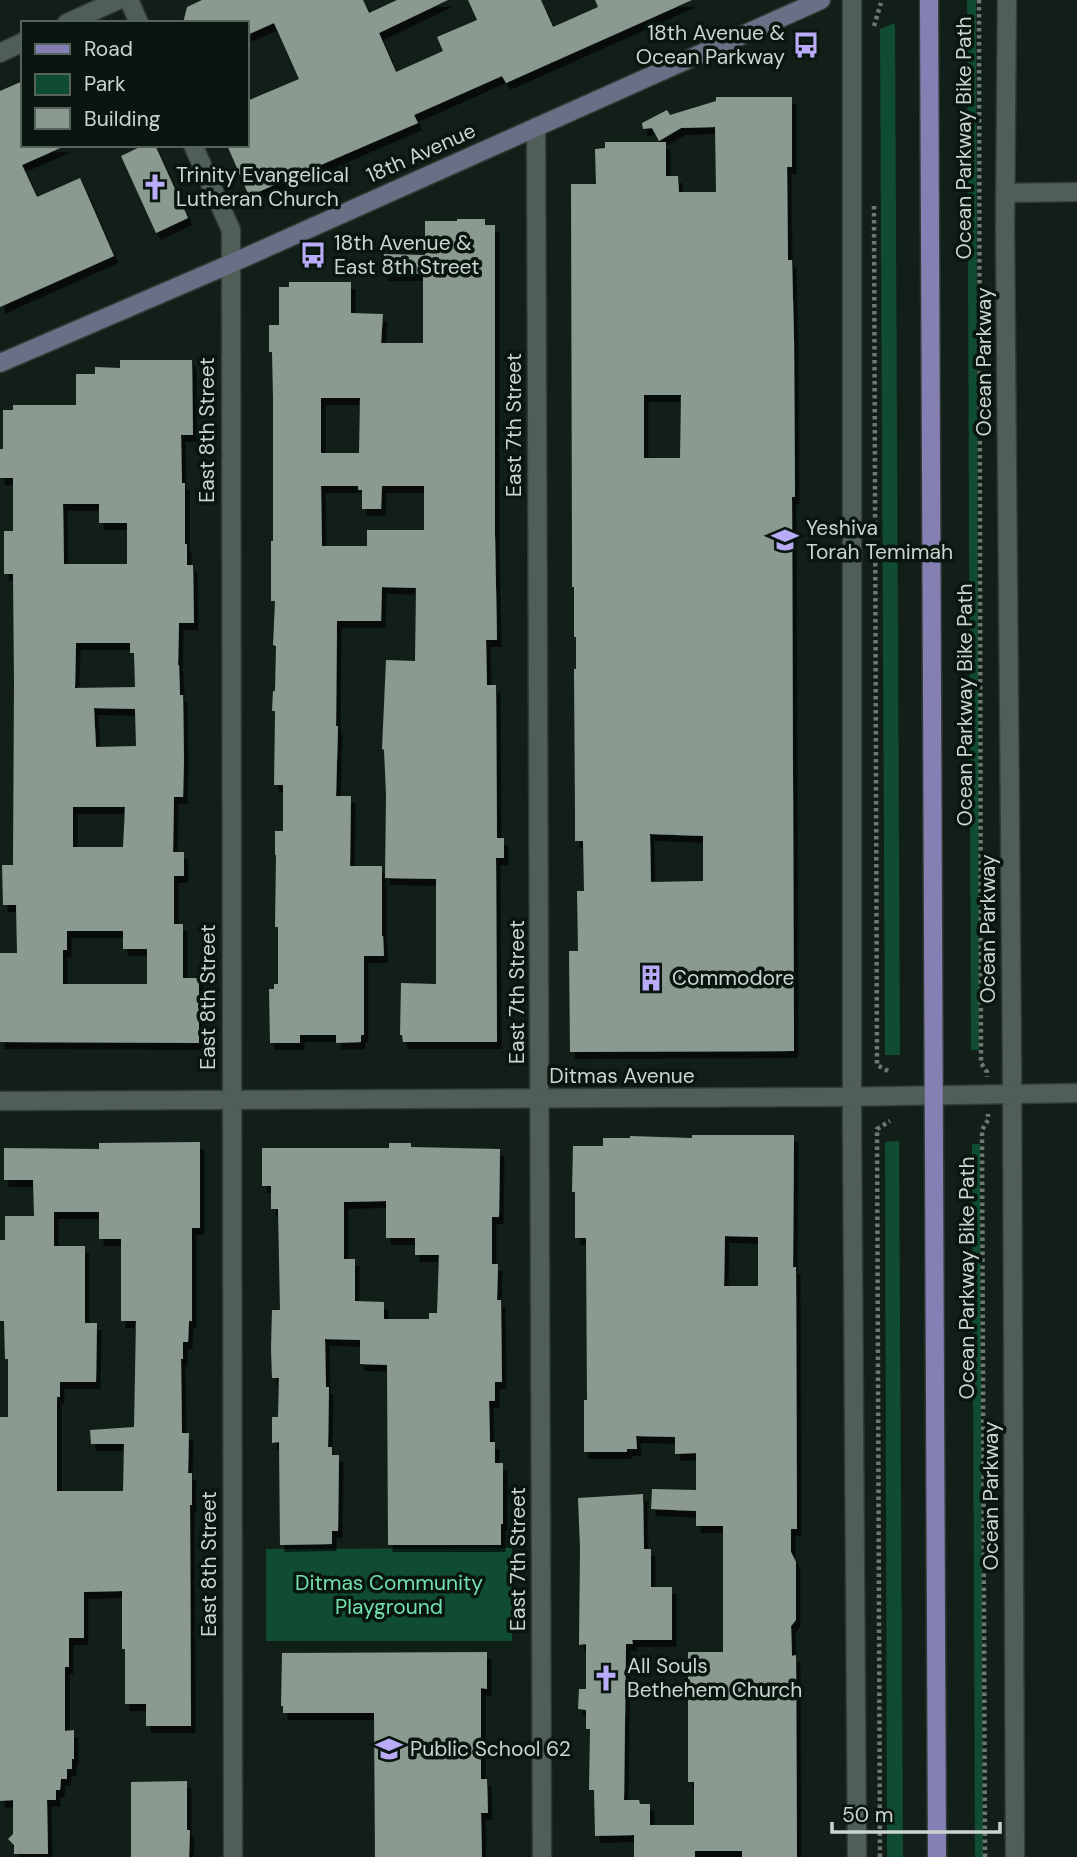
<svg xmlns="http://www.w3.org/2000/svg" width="1077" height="1857" viewBox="0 0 1077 1857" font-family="'DM Sans',sans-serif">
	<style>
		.green { fill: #104c32 }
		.building { fill: #8a9a91; fill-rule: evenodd; filter: url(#shadow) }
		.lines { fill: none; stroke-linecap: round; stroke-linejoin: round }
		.street-casing { stroke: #323a35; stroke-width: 21 }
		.secondary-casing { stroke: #323a35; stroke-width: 21 }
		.primary-casing { stroke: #323a35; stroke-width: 21 }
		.path { stroke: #6d7872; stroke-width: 4.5; stroke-dasharray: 3.5 3.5; stroke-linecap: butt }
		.street { stroke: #4f5e56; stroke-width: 18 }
		.secondary { stroke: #6a6f85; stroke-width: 18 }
		.primary { stroke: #8580b4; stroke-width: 18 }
		.labels { text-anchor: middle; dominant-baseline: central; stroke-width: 7; stroke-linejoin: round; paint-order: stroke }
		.poi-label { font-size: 21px; fill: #ccd4cf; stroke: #09160f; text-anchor: start }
		.street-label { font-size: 21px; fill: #ccd4cf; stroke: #09160f }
		.park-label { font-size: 21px; fill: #73e1ab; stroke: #09160f }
	</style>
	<defs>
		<filter id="shadow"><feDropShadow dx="4.5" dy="7" stdDeviation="0" flood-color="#0009"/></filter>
	</defs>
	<rect width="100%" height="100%" fill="#121f18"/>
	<g class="green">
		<path d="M967 0H976L979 1050H971Z"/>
		<path d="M895 23 900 1055H885L880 29Z"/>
		<path d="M899 1141 903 1857H887L885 1142Z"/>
		<path d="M972 1144H980L983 1857H975Z"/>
		<path d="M512 1548V1641H266V1549Z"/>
	</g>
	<g class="building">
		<path d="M202 0H363L369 13 397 0H448L379 33 396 72 443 51 437 37 477 20 468 0H541L553 27 598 7 595 0H692L506 83 502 76 414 115 418 123 249 196 227 145H247V101L299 79 274 23 247 35V23H183L187 7Z"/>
		<path d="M23 81V145H67L22 165 37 197 80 178 114 256 0 307V91Z"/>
		<path d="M716 97H792V167H787L788 260H792L794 338 795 497H792L794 1051 570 1052 569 951H578L577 891H584L583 841H575V811L574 669H576V637H574V587H572V557L571 184H596L595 149 605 148V142H666V176H678L679 192H716L715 127 681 128 659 141 652 128 643 129 642 123 667 110 670 115 716 101ZM644 395H681L680 458H644ZM650 834 703 836V881L651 882Z"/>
		<path d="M144 145H155L188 218 156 233 121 156Z"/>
		<path d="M457 219H485V225H495V535L497 640H486L487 685H496L497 838H504V858H496L497 1042H403L402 1035H400L401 983 436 984V879L385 878 386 795 384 750 382 749 386 660 415 661 416 588 382 587 381 621H337L336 726H338L336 796H351L350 866H382V936H383L384 956H364V1035H361V1042L336 1043V1035H300V1043H270L269 989H274V984H278V927H275L276 855H275V831H283V785H274L275 715V711H272L273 691H275L276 646 273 645 275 601H271V541H273V398L272 352H269V325H279V287H289V282H351V313L383 314 381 343H423V274H383L384 254 425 255V221H457ZM321 398H360L359 453H321ZM321 486H358V490H362V509H381L382 486H424V530H367V546H322Z"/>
		<path d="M120 360H192L193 435H181L182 483H185V544H187V565H193L194 623H179L178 665H179L180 695H183L184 760 183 797H174L173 852H184V876H174V924H183V978H199V1043L0 1042V953H17L16 905H3L2 865H13L14 682 13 574H4V531H13V478H0V449H3V410H13V405H76V374H95V367L120 368ZM63 504H99V523H127V564H64ZM76 643H130V653H134L135 687 75 688ZM94 708 135 709 136 746 96 747ZM73 807H125L123 847H73ZM67 931H123V949H147V984H63V950H67Z"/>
		<path d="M692 1135H794L793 1267H796L797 1529H791V1552L796 1562V1620L791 1626 792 1656 796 1655 797 1857H742V1851H695V1857H634V1835L595 1836 594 1790H589L590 1729H586V1710L578 1709 579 1689H586V1644L579 1645 580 1548 578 1498 643 1494 644 1549H651V1587H672V1640H632L633 1644H626L624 1800H639L640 1804H650V1825H694V1782H688V1652H723V1526H696V1511L651 1509 652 1489 696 1490V1453L675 1454V1437L636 1436 637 1449H627V1452H584V1400H587L586 1238H575V1192H572L573 1146H603V1138H630V1136L692 1138ZM725 1236 758 1237V1286H724Z"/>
		<path d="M200 1142V1228H192V1321H189L188 1342H183V1359H181L182 1433H189L188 1473H192V1505H190L191 1726H146V1704H125V1649H122V1591L84 1592V1638H69V1667H65V1731L74 1730V1759H72V1769H67V1779H61L60 1790H56V1800H47L48 1854H14V1845L8 1839 13 1834V1800L0 1801V1417H8V1359H5L4 1321H0V1240H5V1216H34L33 1180H4V1148L99 1149V1143ZM54 1212H99V1239H121V1321H136L134 1427 90 1430 91 1444H124L123 1491H57V1397H60V1382H96L97 1323H85V1246H54Z"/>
		<path d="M389 1143H411V1147L500 1149 499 1217H492V1264H498L497 1300H501L502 1382H495V1401H489L490 1442H495V1463H503V1524H501V1545H388L387 1365 360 1364V1340L325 1339 326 1387H329L328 1447H332V1455H339L338 1531H332V1544L280 1545 279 1442 272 1443V1417H278L279 1378H272L271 1348 272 1310H280L278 1209H271V1186H262V1148H389ZM386 1201V1238H415V1255H439L437 1313H429V1319H384V1302L355 1301V1259H344V1202Z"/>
		<path d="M487 1652V1689L481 1688V1779H487L488 1813H481L482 1857H375L374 1713H283V1706H281L282 1653Z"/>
		<path d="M187 1781V1830H190L189 1857H131V1782Z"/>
	</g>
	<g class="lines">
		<g class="street-casing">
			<g id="street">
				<path d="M129 0 139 23"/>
				<path d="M852 0V1129L857 1857"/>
				<path d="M1007 0 1005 228 1012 1064 1015 1857"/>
				<path d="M67 23 118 0"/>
				<path d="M0 53 23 42"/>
				<path d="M536 127 542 1857"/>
				<path d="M193 145 231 230 233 1857"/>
				<path d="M1005 193 1077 192"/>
				<path d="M0 1101 833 1097 1077 1093"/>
			</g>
		</g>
		<g class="secondary-casing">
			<path id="secondary" d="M0 363 230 264 821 0"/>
		</g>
		<g class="primary-casing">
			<path id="primary" d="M929 0 937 1857"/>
		</g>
		<g class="path">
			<path d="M979 0 981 1063 987 1072V1077"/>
			<path d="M874 26 881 3"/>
			<path d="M874 206 877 1065 888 1071"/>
			<path d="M880 1857 877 1129 890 1121"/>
			<path d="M985 1857 982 1130 988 1120V1114"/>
		</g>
		<use href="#street" class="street"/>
		<use href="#secondary" class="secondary"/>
		<use href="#primary" class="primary"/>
	</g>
	<defs>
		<g id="bus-bare" transform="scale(2.1)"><path d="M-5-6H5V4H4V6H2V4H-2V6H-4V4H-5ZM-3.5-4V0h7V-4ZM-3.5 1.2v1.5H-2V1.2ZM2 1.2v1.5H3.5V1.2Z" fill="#b9abf7" stroke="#09160f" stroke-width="2.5" paint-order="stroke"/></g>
		<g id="church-bare" transform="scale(2.1)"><path d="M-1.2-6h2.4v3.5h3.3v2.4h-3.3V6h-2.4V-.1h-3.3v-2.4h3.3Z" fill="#b9abf7" stroke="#09160f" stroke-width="2.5" paint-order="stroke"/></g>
		<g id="school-bare" transform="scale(2.1)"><path d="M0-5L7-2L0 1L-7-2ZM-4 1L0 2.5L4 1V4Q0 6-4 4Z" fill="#b9abf7" stroke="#09160f" stroke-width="2.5" paint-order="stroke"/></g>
		<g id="building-bare" transform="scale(2.1)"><path d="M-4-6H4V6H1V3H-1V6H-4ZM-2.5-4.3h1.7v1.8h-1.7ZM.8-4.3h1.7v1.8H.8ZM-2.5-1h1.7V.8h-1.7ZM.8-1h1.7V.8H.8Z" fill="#b9abf7" stroke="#09160f" stroke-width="2.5" paint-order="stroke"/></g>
	</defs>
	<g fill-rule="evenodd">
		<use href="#bus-bare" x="806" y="45"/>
		<use href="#church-bare" x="155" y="187"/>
		<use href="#bus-bare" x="313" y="255"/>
		<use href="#school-bare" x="785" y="540"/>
		<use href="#building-bare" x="651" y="978"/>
		<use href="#church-bare" x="606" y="1678"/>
		<use href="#school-bare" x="389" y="1749"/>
	</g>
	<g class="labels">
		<g class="poi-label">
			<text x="785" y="33" text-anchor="end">18th Avenue &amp;<tspan x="785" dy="24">Ocean Parkway</tspan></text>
			<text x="176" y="175">Trinity Evangelical<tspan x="176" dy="24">Lutheran Church</tspan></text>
			<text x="334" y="243">18th Avenue &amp;<tspan x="334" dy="24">East 8th Street</tspan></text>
			<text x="806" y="528">Yeshiva<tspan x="806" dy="24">Torah Temimah</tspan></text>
			<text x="672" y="978">Commodore</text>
			<text x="627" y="1666">All Souls<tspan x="627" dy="24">Bethehem Church</tspan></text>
			<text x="410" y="1749">Public School 62</text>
		</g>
		<g class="street-label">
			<text transform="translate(964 138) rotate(-90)">Ocean Parkway Bike Path</text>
			<text transform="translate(421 153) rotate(-24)">18th Avenue</text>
			<text transform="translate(984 362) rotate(-90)">Ocean Parkway</text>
			<text transform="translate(514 425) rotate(-90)">East 7th Street</text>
			<text transform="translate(207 430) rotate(-90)">East 8th Street</text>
			<text transform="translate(965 705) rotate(-90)">Ocean Parkway Bike Path</text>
			<text transform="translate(988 929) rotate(-90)">Ocean Parkway</text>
			<text transform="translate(517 992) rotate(-90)">East 7th Street</text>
			<text transform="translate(208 997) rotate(-90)">East 8th Street</text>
			<text x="622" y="1076">Ditmas Avenue</text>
			<text transform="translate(967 1278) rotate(-90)">Ocean Parkway Bike Path</text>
			<text transform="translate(991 1496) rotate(-90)">Ocean Parkway</text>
			<text transform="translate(518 1559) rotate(-90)">East 7th Street</text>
			<text transform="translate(209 1564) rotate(-90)">East 8th Street</text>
		</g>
		<g class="park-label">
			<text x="389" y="1583">Ditmas Community<tspan x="389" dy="24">Playground</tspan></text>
		</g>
	</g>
	<rect x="21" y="21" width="228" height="126" fill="#09160f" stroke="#57625c" stroke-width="2"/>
	<rect x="35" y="44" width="35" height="10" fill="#8580b4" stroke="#57625c" stroke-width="2"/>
	<text x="84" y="56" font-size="21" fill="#ccd4cf">Road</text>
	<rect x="35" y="74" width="35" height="21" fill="#104c32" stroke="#57625c" stroke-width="2"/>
	<text x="84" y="91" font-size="21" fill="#ccd4cf">Park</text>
	<rect x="35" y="108" width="35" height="21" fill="#8a9a91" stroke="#57625c" stroke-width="2"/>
	<text x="84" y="126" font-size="21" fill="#ccd4cf">Building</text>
	<path d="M832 1822v10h168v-10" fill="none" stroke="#ccd4cf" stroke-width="3.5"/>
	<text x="842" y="1822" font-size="21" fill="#ccd4cf" stroke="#09160f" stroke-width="5" paint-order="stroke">50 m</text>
</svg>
